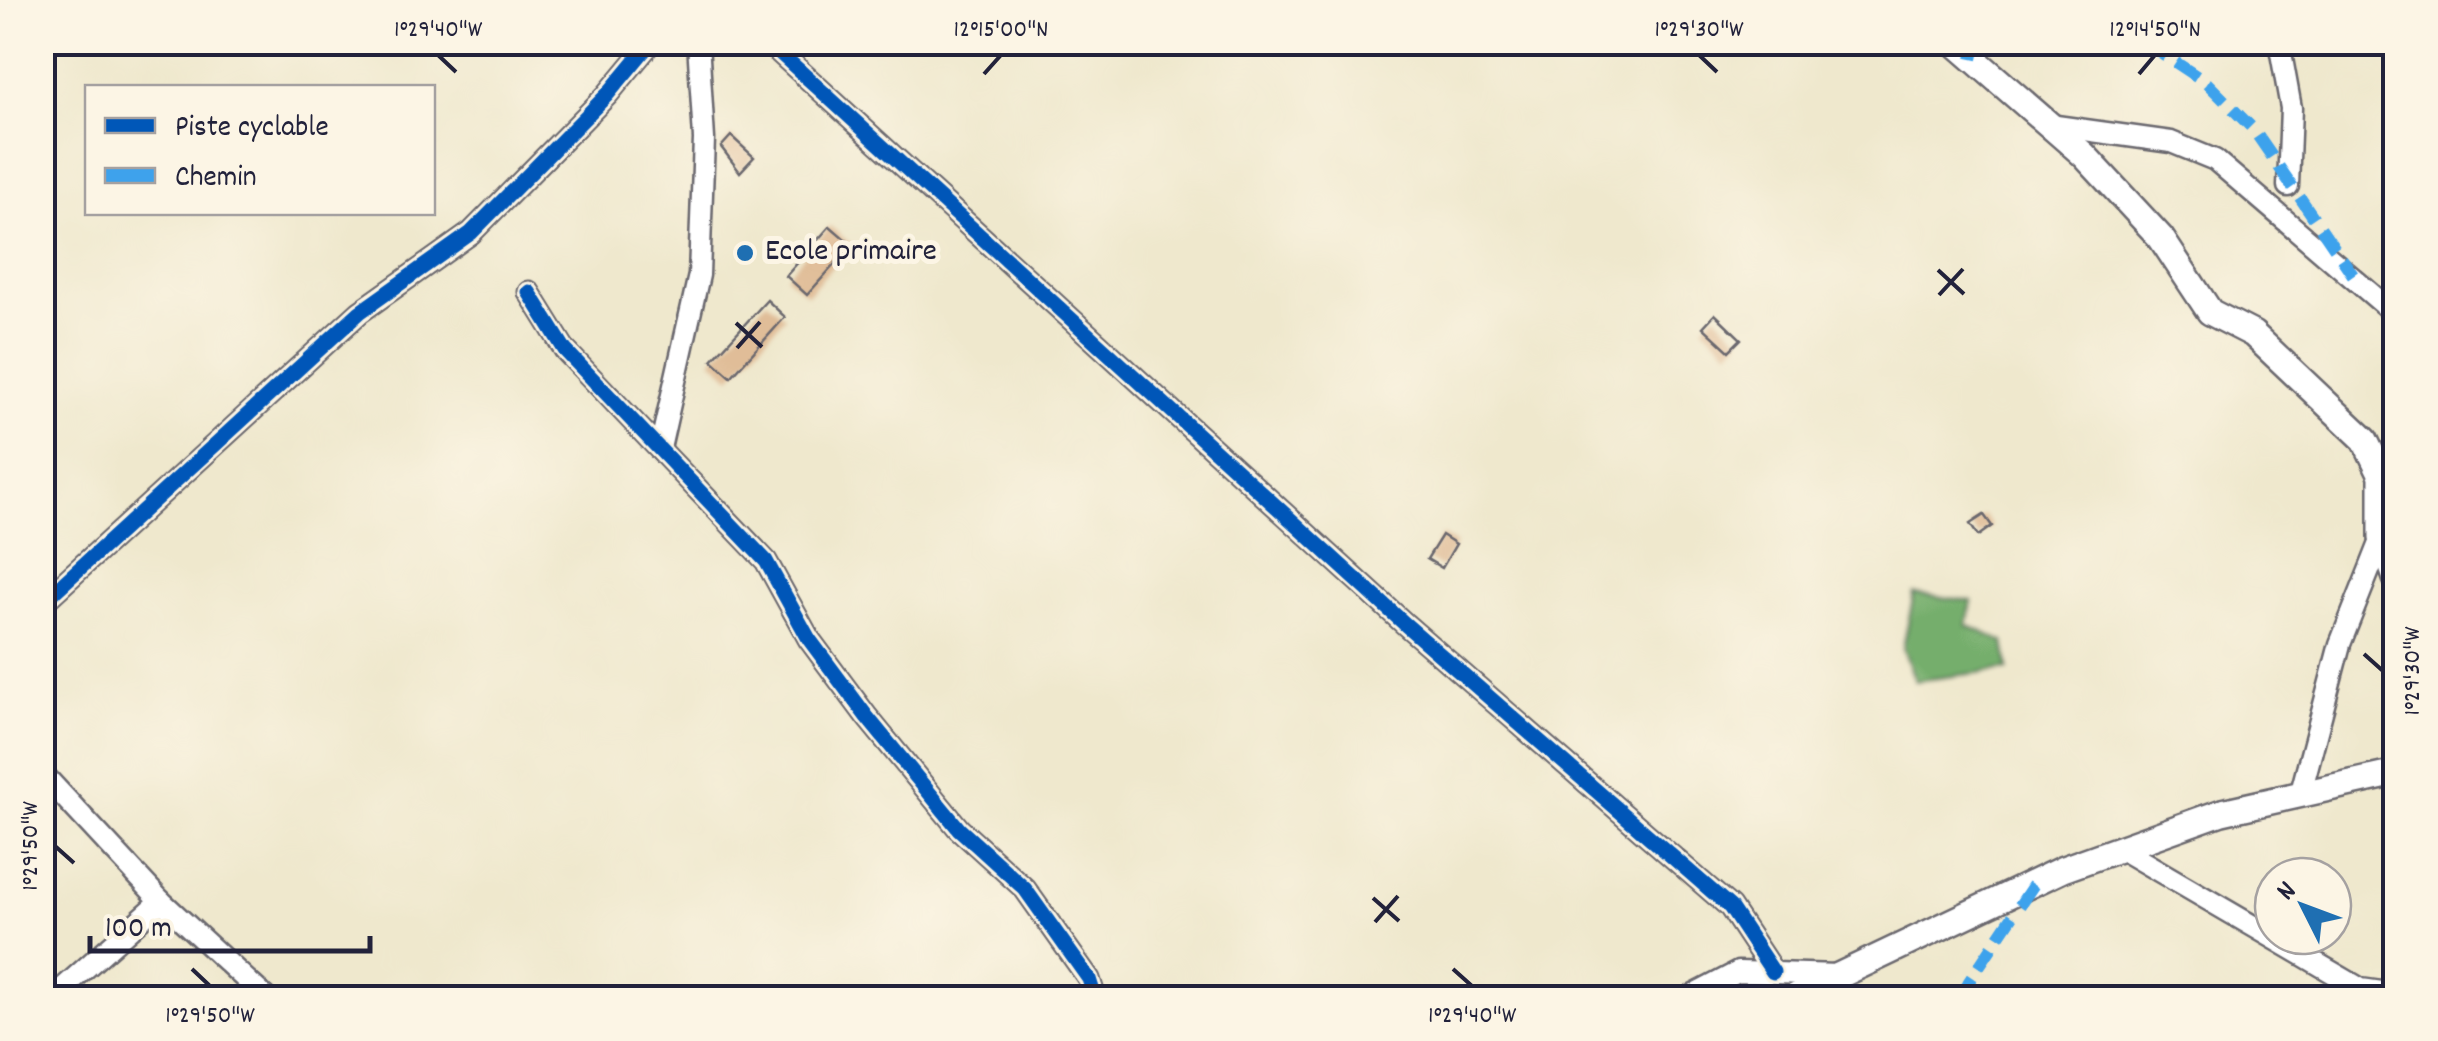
<svg xmlns="http://www.w3.org/2000/svg" width="2438" height="1041" viewBox="0 0 2438 1041" font-family="Dekko,sans-serif">
	<style>
		.forest { fill: #75ae6c; stroke: #4c6854; stroke-width: 2.5 }
		.building { fill: #e0bd98 }
		.lines { fill: none; stroke-linecap: round; stroke-linejoin: round }
		.minor-casing { stroke: #6a676e; stroke-width: 25 }
		.tertiary-casing { stroke: #6a676e; stroke-width: 30 }
		.minor { stroke: #fff; stroke-width: 20 }
		.tertiary { stroke: #fff; stroke-width: 25 }
		.quiet { stroke: #3ea2ec; stroke-width: 12; stroke-dasharray: 25 12; stroke-linecap: butt }
		.cycleway-casing { stroke: #fcf5e5; stroke-width: 21 }
		.cycleway { stroke: #0057b8; stroke-width: 15 }
		.ticks { fill: none; stroke: #22223b; stroke-width: 4 }
		.poi-dot { fill: #1f6fb2; stroke: #fcf5e5; stroke-width: 4 }
		.labels { text-anchor: middle; dominant-baseline: central; stroke-width: 10; stroke-linejoin: round; paint-order: stroke }
		.poi-label { font-size: 32px; fill: #22223b; stroke: #fcf5e5; text-anchor: start }
		.neatline { fill: none; stroke: #22223b; stroke-width: 4 }
		.ticks-label { font-size: 25px; text-anchor: middle; fill: #22223b }
	</style>
	<rect width="100%" height="100%" fill="#fcf5e5"/>
	<filter id="ink" filterUnits="userSpaceOnUse"><feTurbulence type="fractalNoise" baseFrequency=".01" numOctaves="2"/><feDisplacementMap in="SourceGraphic" scale="20" xChannelSelector="R" yChannelSelector="G"/><feConvolveMatrix kernelMatrix="1 2 1 2 8 2 1 2 1" color-interpolation-filters="sRGB"/></filter>
	<filter id="wash" filterUnits="userSpaceOnUse"><feTurbulence type="fractalNoise" baseFrequency=".0048" numOctaves="4" result="noise"/><feDisplacementMap in="SourceGraphic" scale="40" xChannelSelector="R" yChannelSelector="G"/><feGaussianBlur stdDeviation="2.25" result="paint"/><feColorMatrix in="noise" values="0 0 0 0 0 0 0 0 0 0 0 0 0 0 0 0 0 1.4 0 .05"/><feComposite in="paint" operator="in"/></filter>
	<g filter="url(#wash)">
		<rect width="100%" height="100%" fill="#efe8cd"/>
		<path class="forest" d="M1914 594 1972 601 1967 625 2004 642 2008 669 1915 681 1903 648Z"/>
		<g id="blocks">
			<g class="building">
				<path d="M731 136 754 157 740 172 721 147Z"/>
				<path d="M830 226 852 245 807 295 786 276Z"/>
				<path d="M767 300 785 317 731 377 712 360Z"/>
				<path d="M1715 314 1741 339 1729 351 1703 327Z"/>
				<path d="M1984 515 1992 526 1978 536 1970 524Z"/>
				<path d="M1442 535 1456 544 1442 568 1427 559Z"/>
			</g>
		</g>
	</g>
	<g filter="url(#ink)">
		<use href="#blocks" fill-opacity="0" stroke="#6a676e" stroke-width="2.5"/>
		<g class="lines">
			<g class="minor-casing">
				<g id="minor">
					<path d="M768 42 1406 625 1730 907 1773 972"/>
					<path d="M2279 42 2291 108 2288 186"/>
					<path d="M2049 125 2171 142 2215 160 2396 315"/>
					<path d="M529 292 565 350 766 561 809 639 867 717 959 829 1025 889 1089 979 1095 998"/>
					<path d="M660 448 699 275 704 139 698 42"/>
					<path d="M42 603 360 312 471 233 607 95 651 42"/>
					<path d="M42 773 161 901 266 998"/>
					<path d="M2301 792 2340 644 2382 538"/>
					<path d="M2121 849 2361 989 2396 994"/>
					<path d="M52 998 161 901"/>
					<path d="M1688 998 1738 972 1838 975"/>
				</g>
			</g>
			<g class="tertiary-casing">
				<g id="tertiary">
					<path d="M1954 42 2084 155 2161 238 2210 312 2253 334 2365 440 2382 475V538L2396 578"/>
					<path d="M1792 998 2063 869 2222 812 2396 773"/>
				</g>
			</g>
			<use href="#minor" class="minor"/>
			<use href="#tertiary" class="tertiary"/>
			<g class="quiet">
				<path d="M2145 42 2207 83 2253 129 2353 275"/>
				<path d="M1972 59 1976 42"/>
				<path d="M1800 994 1807 998"/>
				<path d="M1958 998 2036 881"/>
			</g>
			<g class="cycleway-casing">
				<g id="cycleway">
					<path d="M768 42 1406 625 1730 907 1773 972"/>
					<path d="M529 292 565 350 766 561 809 639 867 717 959 829 1025 889 1089 979 1095 998"/>
					<path d="M42 603 360 312 471 233 607 95 651 42"/>
				</g>
			</g>
			<use href="#cycleway" class="cycleway"/>
		</g>
	</g>
	<path class="ticks" d="M438 55 456 72M1699 55 1717 72M984 74 1001 55M2139 74 2155 55M1938 270 1964 294M1939 295 1963 269M736 323 762 347M737 348 760 322M2364 654 2383 671M55 846 74 863M1373 898 1399 921M1375 922 1398 896M192 969 210 986M1453 969 1472 986"/>
	<circle class="poi-dot" cx="745" cy="253" r="10"/>
	<g class="labels">
		<g class="poi-label">
			<text x="765" y="253">Ecole primaire</text>
		</g>
	</g>
	<rect width="2438" height="1041" fill="none" stroke="#fcf5e5" stroke-width="110"/>
	<rect x="85" y="85" width="350" height="130" fill="#fcf5e5" stroke="#a5a1a1" stroke-width="2.5"/>
	<rect x="105" y="118" width="50" height="15" fill="#0057b8" stroke="#a5a1a1" stroke-width="2.5"/>
	<text x="175" y="135" font-size="30" fill="#22223b">Piste cyclable</text>
	<rect x="105" y="168" width="50" height="15" fill="#3ea2ec" stroke="#a5a1a1" stroke-width="2.5"/>
	<text x="175" y="185" font-size="30" fill="#22223b">Chemin</text>
	<g transform="translate(2303 906) rotate(312)"><circle r="48" fill="#fcf5e5" stroke="#a5a1a1" stroke-width="2.5"/>
	<path d="M0-8L18 38L0 25L-18 38Z" fill="#1f6fb2"/>
	<text y="-15" font-size="28" font-weight="bold" text-anchor="middle" fill="#22223b">N</text>
	</g>
	<path d="M90 936v15h280v-15" fill="none" stroke="#22223b" stroke-width="5"/>
	<text x="105" y="936" font-size="30" fill="#22223b" stroke="#fcf5e5" stroke-width="8" paint-order="stroke">100 m</text>
	<rect x="55" y="55" width="2328" height="931" class="neatline"/>
	<g class="ticks-label">
		<text x="438" y="36">1°29'40"W</text>
		<text x="1001" y="36">12°15'00"N</text>
		<text x="1699" y="36">1°29'30"W</text>
		<text x="2155" y="36">12°14'50"N</text>
		<text transform="translate(2410 671) rotate(-90)" y="9">1°29'30"W</text>
		<text transform="translate(28 846) rotate(-90)" y="9">1°29'50"W</text>
		<text x="210" y="1022">1°29'50"W</text>
		<text x="1472" y="1022">1°29'40"W</text>
	</g>
</svg>
